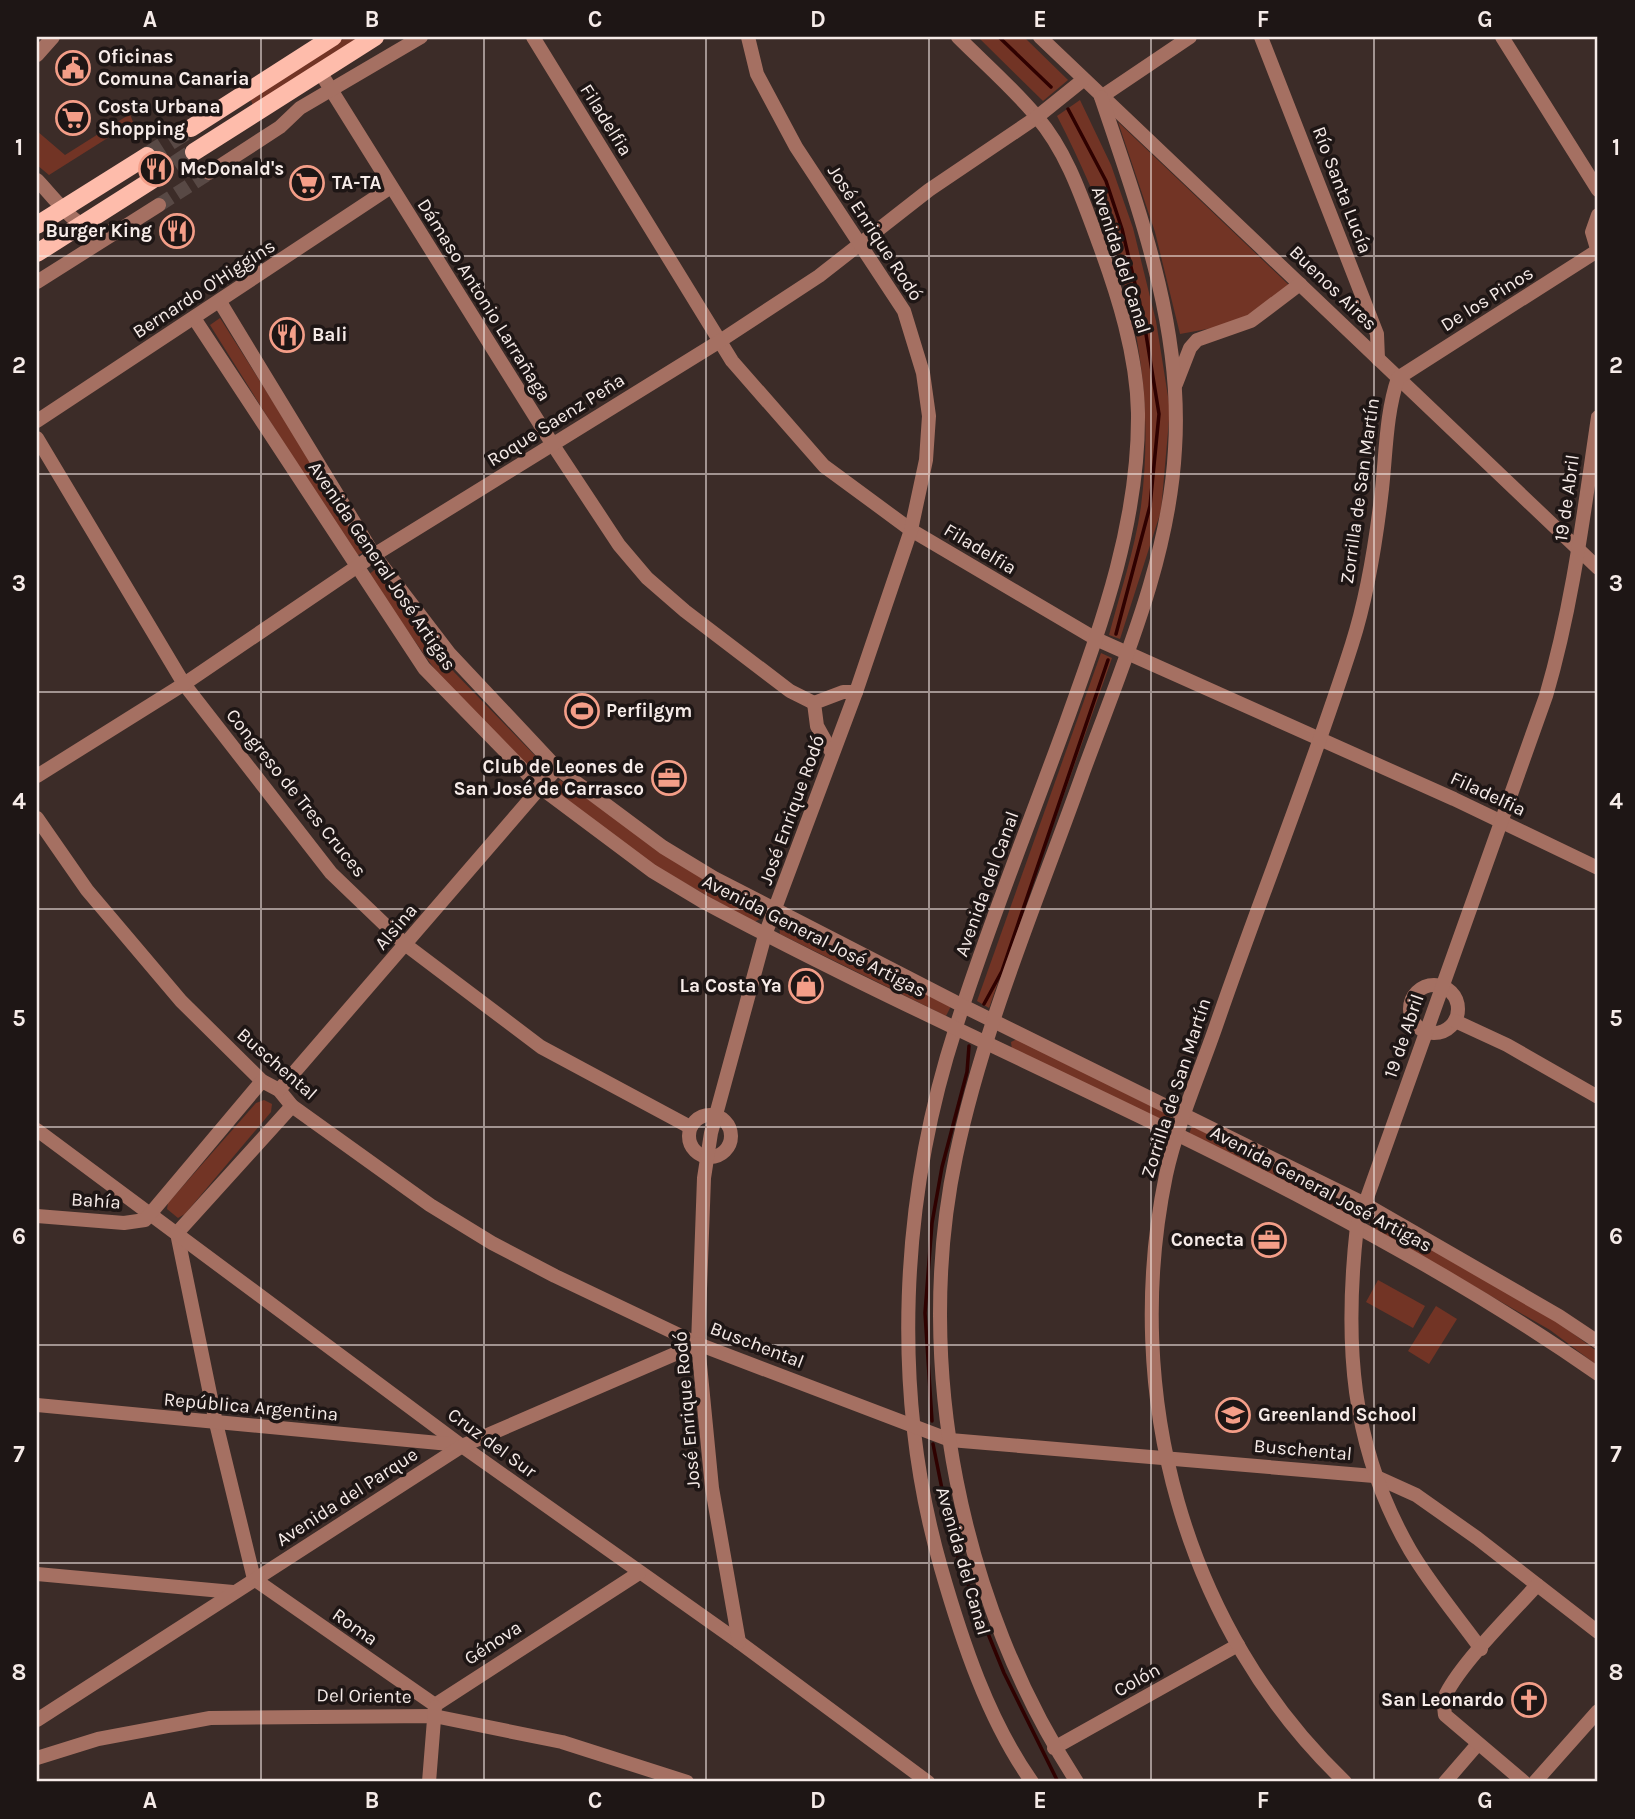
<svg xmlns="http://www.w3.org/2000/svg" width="1635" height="1819" viewBox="0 0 1635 1819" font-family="Karla,sans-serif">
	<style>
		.green { fill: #723425 }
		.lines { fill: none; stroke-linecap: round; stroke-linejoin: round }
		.stream { stroke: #2f0100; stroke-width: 3.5 }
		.minor-tunnel { stroke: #584945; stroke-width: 14; stroke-dasharray: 14 7; stroke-linecap: butt }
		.major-tunnel { stroke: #584945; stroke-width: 18; stroke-dasharray: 18 9; stroke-linecap: butt }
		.minor { stroke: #a57062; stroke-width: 14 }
		.major { stroke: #febcab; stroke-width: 18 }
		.grid { fill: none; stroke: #f6ebe8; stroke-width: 2; stroke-opacity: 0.55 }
		.labels { text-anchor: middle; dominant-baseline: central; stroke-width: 7; stroke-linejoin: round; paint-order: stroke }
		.poi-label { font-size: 19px; font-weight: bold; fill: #f6ebe8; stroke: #1e1615; text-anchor: start }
		.street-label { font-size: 19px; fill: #f6ebe8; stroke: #1e1615 }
		.neatline { fill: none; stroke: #f6ebe8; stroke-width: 2.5 }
		.grid-label { font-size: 23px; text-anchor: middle; font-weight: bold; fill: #f6ebe8 }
	</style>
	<rect width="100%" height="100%" fill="#3c2c28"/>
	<g class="green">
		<path d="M346 37H363L253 106 251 100Z"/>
		<path d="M978 37H1024L1068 80 1043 101Z"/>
		<path d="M1080 100 1111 165 1133 228 1156 321 1170 409 1161 511 1120 639 1109 635C1120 593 1135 549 1141 506 1159 365 1121 240 1057 116Z"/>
		<path d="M130 114 133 122 49 175 37 165V131L65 155Z"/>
		<path d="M1118 122 1291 287 1245 322 1180 334 1155 232Z"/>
		<path d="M220 318 367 550 355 557 210 325Z"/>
		<path d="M377 568 454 672 545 766 536 776 443 681 368 575Z"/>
		<path d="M1101 653 1112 658 989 1008 977 1001Z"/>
		<path d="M560 780 659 849 759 908 762 918 754 922 651 864 551 791Z"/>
		<path d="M786 922 951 1006 946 1016 780 934 779 925Z"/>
		<path d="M1017 1039 1171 1114 1173 1121 1170 1124 1012 1050 1011 1042Z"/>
		<path d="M264 1100 272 1104 271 1112 185 1214 178 1218 167 1209 168 1203 256 1103Z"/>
		<path d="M1192 1126 1350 1204V1209L1342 1212 1189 1134Z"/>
		<path d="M1373 1216 1556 1321 1598 1352V1366L1550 1330 1373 1228 1369 1223Z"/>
		<path d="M1378 1280 1425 1306 1413 1328 1366 1302Z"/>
		<path d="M1436 1306 1457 1319 1429 1364 1408 1351Z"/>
	</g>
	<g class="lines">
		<g class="stream">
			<path d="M999 37 1051 87"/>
			<path d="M1068 109 1106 181 1122 229 1144 322 1159 414 1150 506 1116 634"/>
			<path d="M984 1004 1002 971 1108 660"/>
			<path d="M932 1421 925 1313 932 1223 942 1167 967 1072 969 1046"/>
			<path d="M933 1444 951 1534 961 1567 1004 1673 1058 1782"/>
		</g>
		<path class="minor-tunnel" d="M159 205 209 173"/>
		<g class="major-tunnel">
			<path d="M147 156 191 128"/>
			<path d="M152 180 194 152"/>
		</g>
		<g class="minor">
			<path d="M533 37 732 361 824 466 911 530 1096 639 1454 799 1598 868"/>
			<path d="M958 37C984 63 1013 88 1037 117 1067 152 1082 198 1098 241 1118 295 1137 355 1138 413 1139 521 1103 620 1067 720 1030 822 989 923 956 1027 900 1200 891 1393 941 1568 962 1641 988 1720 1032 1782"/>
			<path d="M1040 37 1598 568"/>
			<path d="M1261 37 1377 334 1378 359"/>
			<path d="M1502 37 1598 190"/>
			<path d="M37 55 53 37"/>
			<path d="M320 72 553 445 619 545 647 578 685 611 790 691 814 703"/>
			<path d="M1101 97 1190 37"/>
			<path d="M209 173 280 127 300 108 421 37"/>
			<path d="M37 180C55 198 86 245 115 229"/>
			<path d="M1598 215 1592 232 1598 252"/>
			<path d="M37 282 159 205"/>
			<path d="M220 302 374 555 449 653 557 768 663 847 714 878 963 1006 1365 1204 1559 1316 1598 1342"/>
			<path d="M194 318 424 668 541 788 652 871 702 901C999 1061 1320 1180 1598 1374"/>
			<path d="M1176 384 1190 348 1197 340 1251 321 1300 284"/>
			<path d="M37 421 391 187"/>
			<path d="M37 438 184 684 331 873 406 945 541 1047 690 1127"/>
			<path d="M832 753 817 726 814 703 843 692H856"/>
			<path d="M37 776 184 684 374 555 720 341 819 276 929 190 1037 117 1083 80"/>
			<path d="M37 818 87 890 181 1001 262 1081 279 1090 292 1106 430 1205 492 1243 555 1276 698 1344 950 1440 1374 1476 1416 1495 1477 1538 1598 1632"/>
			<circle cx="1434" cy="1009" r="24"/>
			<path d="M1455 1021 1507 1045 1598 1097"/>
			<path d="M279 1090 557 768"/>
			<path d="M292 1106 177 1233 216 1423 254 1579 435 1705"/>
			<circle cx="710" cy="1136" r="21"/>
			<path d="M37 1130 462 1446 739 1642 928 1782"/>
			<path d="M37 1216 124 1223 145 1220 262 1081"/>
			<path d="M37 1405 460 1445"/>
			<path d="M37 1574 233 1592"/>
			<path d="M739 1642 712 1488 698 1344 704 1178 711 1133 765 935 856 692 911 530 926 460 929 416 923 373 904 311 796 147 757 74 748 37"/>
			<path d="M1481 1649C1457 1616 1430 1584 1410 1550 1350 1446 1344 1342 1357 1226L1546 696C1573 604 1584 511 1598 417"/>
			<path d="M435 1705 639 1573"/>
			<path d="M37 1720 462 1446 698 1344"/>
			<path d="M1054 1748 1238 1645"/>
			<path d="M37 1758 98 1739 210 1718 434 1716 562 1742 687 1782"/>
			<path d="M429 1782 435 1707"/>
			<path d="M1077 1782C961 1605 912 1364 956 1156 984 1024 1039 897 1084 770 1122 666 1169 561 1175 449 1183 327 1139 210 1101 97"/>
			<path d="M1345 1782C1183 1628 1121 1392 1166 1175 1177 1125 1199 1075 1216 1026 1260 898 1311 773 1352 644 1368 594 1376 542 1382 489 1386 453 1386 413 1398 378L1597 251"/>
			<path d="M1445 1782 1477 1745"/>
			<path d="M1524 1782 1445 1715C1444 1707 1443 1701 1446 1694 1463 1661 1511 1614 1537 1585"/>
			<path d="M1535 1782 1598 1711"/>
		</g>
		<g class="major">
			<path d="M191 128 333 37"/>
			<path d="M194 152 375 37"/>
			<path d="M37 225 147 156"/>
			<path d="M37 253 152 180"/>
		</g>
	</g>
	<path class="grid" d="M261 37V1782M484 37V1782M706 37V1782M929 37V1782M1151 37V1782M1374 37V1782M37 256H1598M37 474H1598M37 692H1598M37 909H1598M37 1127H1598M37 1345H1598M37 1563H1598"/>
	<defs>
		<g id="civic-ring" transform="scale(1.75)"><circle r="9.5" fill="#1e1615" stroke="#f49e88" stroke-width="1.5"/><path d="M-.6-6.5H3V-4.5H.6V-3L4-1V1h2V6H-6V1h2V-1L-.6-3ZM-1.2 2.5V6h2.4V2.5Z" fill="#f49e88"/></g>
		<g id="supermarket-ring" transform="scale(1.75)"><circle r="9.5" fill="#1e1615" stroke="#f49e88" stroke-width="1.5"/><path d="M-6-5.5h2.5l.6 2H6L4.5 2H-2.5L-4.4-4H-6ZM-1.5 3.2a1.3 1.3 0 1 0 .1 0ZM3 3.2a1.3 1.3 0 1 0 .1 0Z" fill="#f49e88"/></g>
		<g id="restaurant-ring" transform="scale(1.75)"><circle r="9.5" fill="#1e1615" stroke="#f49e88" stroke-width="1.5"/><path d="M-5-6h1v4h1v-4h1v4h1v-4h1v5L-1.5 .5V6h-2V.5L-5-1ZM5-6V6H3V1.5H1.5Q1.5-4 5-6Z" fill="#f49e88"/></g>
		<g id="stadium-ring" transform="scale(1.75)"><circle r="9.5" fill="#1e1615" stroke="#f49e88" stroke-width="1.5"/><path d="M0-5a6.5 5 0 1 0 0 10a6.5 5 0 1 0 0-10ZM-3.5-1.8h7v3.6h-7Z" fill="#f49e88"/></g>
		<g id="office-ring" transform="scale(1.75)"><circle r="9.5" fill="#1e1615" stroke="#f49e88" stroke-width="1.5"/><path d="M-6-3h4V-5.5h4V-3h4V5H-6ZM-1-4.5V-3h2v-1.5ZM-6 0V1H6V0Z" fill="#f49e88"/></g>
		<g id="shop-ring" transform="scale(1.75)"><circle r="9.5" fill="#1e1615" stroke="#f49e88" stroke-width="1.5"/><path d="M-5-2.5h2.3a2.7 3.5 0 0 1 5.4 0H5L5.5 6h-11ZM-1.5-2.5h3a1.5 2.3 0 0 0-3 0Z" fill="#f49e88"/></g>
		<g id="school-ring" transform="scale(1.75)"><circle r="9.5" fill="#1e1615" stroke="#f49e88" stroke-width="1.5"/><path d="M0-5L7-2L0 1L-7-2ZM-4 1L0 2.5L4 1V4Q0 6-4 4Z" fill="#f49e88"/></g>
		<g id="church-ring" transform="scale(1.75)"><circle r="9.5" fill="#1e1615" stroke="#f49e88" stroke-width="1.5"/><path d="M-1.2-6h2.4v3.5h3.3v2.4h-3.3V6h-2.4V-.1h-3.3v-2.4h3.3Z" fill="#f49e88"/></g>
	</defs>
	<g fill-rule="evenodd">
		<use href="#civic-ring" x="73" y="68"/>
		<use href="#supermarket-ring" x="73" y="118"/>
		<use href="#restaurant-ring" x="156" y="169"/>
		<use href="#supermarket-ring" x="307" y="183"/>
		<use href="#restaurant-ring" x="177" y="231"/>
		<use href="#restaurant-ring" x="287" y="335"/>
		<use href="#stadium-ring" x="582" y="711"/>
		<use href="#office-ring" x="669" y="778"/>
		<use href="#shop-ring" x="806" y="986"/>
		<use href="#office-ring" x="1269" y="1240"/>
		<use href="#school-ring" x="1233" y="1415"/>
		<use href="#church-ring" x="1529" y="1700"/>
	</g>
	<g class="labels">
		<g class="poi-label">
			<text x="98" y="57">Oficinas<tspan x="98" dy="22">Comuna Canaria</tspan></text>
			<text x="98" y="107">Costa Urbana<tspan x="98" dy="22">Shopping</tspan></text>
			<text x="180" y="169">McDonald's</text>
			<text x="332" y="183">TA-TA</text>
			<text x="152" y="231" text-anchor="end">Burger King</text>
			<text x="312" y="335">Bali</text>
			<text x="606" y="711">Perfilgym</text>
			<text x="644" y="767" text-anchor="end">Club de Leones de<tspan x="644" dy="22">San José de Carrasco</tspan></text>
			<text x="782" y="986" text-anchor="end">La Costa Ya</text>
			<text x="1244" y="1240" text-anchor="end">Conecta</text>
			<text x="1258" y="1415">Greenland School</text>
			<text x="1504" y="1700" text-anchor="end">San Leonardo</text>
		</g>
		<g class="street-label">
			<text transform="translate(606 120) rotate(58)">Filadelfia</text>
			<text transform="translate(1342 190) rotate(69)">Río Santa Lucía</text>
			<text transform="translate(875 233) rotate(57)">José Enrique Rodó</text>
			<text transform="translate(1121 260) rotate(72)">Avenida del Canal</text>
			<text transform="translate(1333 288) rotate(44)">Buenos Aires</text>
			<text transform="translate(204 289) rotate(-33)">Bernardo O'Higgins</text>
			<text transform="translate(1487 299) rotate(-32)">De los Pinos</text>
			<text transform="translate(484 300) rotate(58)">Dámaso Antonio Larrañaga</text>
			<text transform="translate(556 420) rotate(-32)">Roque Saenz Peña</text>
			<text transform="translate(1360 491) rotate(-82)">Zorrilla de San Martín</text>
			<text transform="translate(1567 498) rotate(-82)">19 de Abril</text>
			<text transform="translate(980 549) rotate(31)">Filadelfia</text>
			<text transform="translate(382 566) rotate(56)">Avenida General José Artigas</text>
			<text transform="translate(296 793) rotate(51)">Congreso de Tres Cruces</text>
			<text transform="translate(1488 794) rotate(25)">Filadelfia</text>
			<text transform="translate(792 810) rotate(-70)">José Enrique Rodó</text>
			<text transform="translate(987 884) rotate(-70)">Avenida del Canal</text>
			<text transform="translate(396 927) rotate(-49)">Alsina</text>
			<text transform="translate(814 936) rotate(27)">Avenida General José Artigas</text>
			<text transform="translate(1404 1036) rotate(-71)">19 de Abril</text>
			<text transform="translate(277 1064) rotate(41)">Buschental</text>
			<text transform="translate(1176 1088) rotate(-72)">Zorrilla de San Martín</text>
			<text transform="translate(1321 1189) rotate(28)">Avenida General José Artigas</text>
			<text transform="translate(96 1201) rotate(4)">Bahía</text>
			<text transform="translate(757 1345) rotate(21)">Buschental</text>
			<text transform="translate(251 1407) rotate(5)">República Argentina</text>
			<text transform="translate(687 1410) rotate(-95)">José Enrique Rodó</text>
			<text transform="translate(492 1443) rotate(36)">Cruz del Sur</text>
			<text transform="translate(1303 1450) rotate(5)">Buschental</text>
			<text transform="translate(347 1497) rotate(-33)">Avenida del Parque</text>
			<text transform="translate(963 1561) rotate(74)">Avenida del Canal</text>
			<text transform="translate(355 1627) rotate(35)">Roma</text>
			<text transform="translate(493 1643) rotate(-33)">Génova</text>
			<text transform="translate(1137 1680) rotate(-29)">Colón</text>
			<text transform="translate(364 1696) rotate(1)">Del Oriente</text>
		</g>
	</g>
	<rect width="1635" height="1819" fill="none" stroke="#1e1615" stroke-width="77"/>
	<rect x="38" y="38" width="1558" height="1742" class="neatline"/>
	<g class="grid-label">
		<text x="150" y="27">A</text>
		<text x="372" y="27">B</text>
		<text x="595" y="27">C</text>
		<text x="818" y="27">D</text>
		<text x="1040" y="27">E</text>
		<text x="1263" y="27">F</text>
		<text x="1485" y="27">G</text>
		<text x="19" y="155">1</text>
		<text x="1616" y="155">1</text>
		<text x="19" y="373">2</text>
		<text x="1616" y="373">2</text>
		<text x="19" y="591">3</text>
		<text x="1616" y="591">3</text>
		<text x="19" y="809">4</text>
		<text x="1616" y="809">4</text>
		<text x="19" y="1026">5</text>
		<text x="1616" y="1026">5</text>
		<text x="19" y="1244">6</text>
		<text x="1616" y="1244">6</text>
		<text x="19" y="1462">7</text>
		<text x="1616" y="1462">7</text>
		<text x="19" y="1680">8</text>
		<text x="1616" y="1680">8</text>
		<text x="150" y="1808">A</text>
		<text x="372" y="1808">B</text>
		<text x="595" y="1808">C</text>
		<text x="818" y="1808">D</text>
		<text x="1040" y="1808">E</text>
		<text x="1263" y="1808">F</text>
		<text x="1485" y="1808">G</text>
	</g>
</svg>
